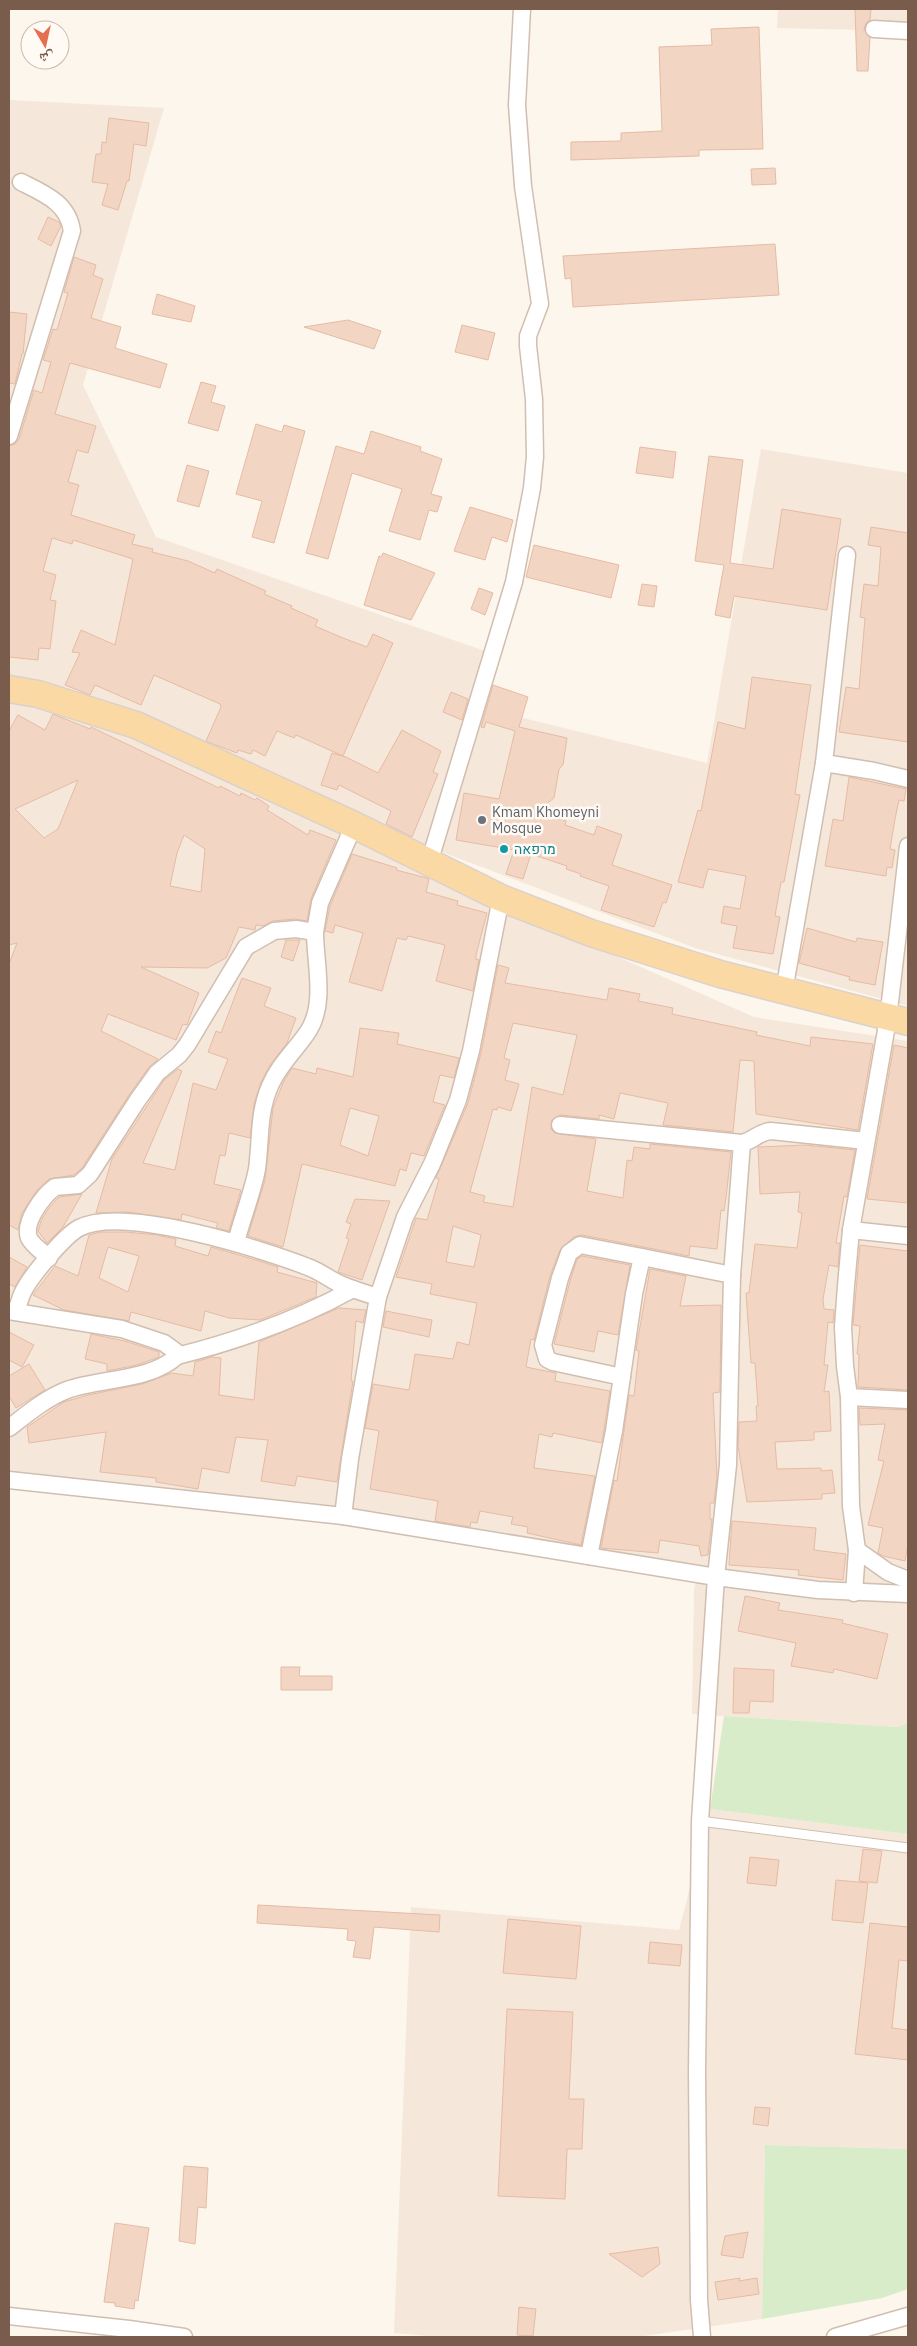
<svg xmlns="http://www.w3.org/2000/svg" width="917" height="2346" viewBox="0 0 917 2346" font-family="'IBM Plex Sans','Noto Naskh Arabic',Heebo,sans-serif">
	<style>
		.residential { fill: #f5e8da }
		.green { fill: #d8ecc9 }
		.building { fill: #f3d5c3; stroke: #e6bba3; fill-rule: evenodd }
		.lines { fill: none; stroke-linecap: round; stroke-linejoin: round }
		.lane-casing { stroke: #d1beb0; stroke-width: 11 }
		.street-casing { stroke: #d1beb0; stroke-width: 19 }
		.primary-casing { stroke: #dad1cd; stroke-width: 29 }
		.lane { stroke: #fff; stroke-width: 9 }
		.street { stroke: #fff; stroke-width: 16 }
		.primary { stroke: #fbd9a5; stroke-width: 26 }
		.worship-dot { fill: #6b7280; stroke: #fffaf3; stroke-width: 2 }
		.culture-dot { fill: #0f9aa8; stroke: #fffaf3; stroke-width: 2 }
		.labels { text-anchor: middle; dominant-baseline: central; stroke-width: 5; stroke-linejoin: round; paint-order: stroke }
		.worship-label { font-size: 14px; fill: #5b616d; stroke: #fffaf3; text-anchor: start }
		.culture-label { font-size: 14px; fill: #0d838f; stroke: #fffaf3; text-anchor: start }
	</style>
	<rect width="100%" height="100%" fill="#fdf6ec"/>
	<g class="residential">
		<path d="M778 9H908V31L777 28Z"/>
		<path d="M9 100 164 108 83 385 156 537 485 651 478 707 707 763 761 449 908 473V1006L695 948 434 849 442 879 754 1017 908 1041V1723L898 1727 692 1714 694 1589 699 1571 33 1473 9 1477Z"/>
		<path d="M710 1809 908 1834V2149L765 2145 762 2319 637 2337H438L394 2333 411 1907 679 1930Z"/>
	</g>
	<g class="green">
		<path d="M724 1716 898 1727 908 1723V1834L710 1809Z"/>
		<path d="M765 2145 908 2149V2289L882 2298 762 2319Z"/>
	</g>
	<g class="building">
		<path d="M855 9H871L870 20 866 23 864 29 870 38 868 71H857Z"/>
		<path d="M759 27 763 149 699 150V156L571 160V142L621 141V133L662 131 659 47 712 45 711 29Z"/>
		<path d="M109 118 149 123 146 146 134 144 129 181H127L118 210 102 205 108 184 92 182 96 154H101L102 142 106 143Z"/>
		<path d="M775 168 776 184 752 185 751 169Z"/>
		<path d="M48 217 59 222 61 226 51 246 38 239Z"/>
		<path d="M775 244 779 295 573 307 571 278 565 279 563 256Z"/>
		<path d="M74 257 96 265 93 275 103 279 91 318 121 327 115 348 167 364 160 388 70 363 55 414 96 426 88 453 77 450 68 482 79 485 71 515 135 535 132 544 153 549 152 552 188 561 215 573 217 569 239 579 266 591 264 594 292 606 291 608 318 620 315 626 343 638 367 647 373 634 393 643 343 756 296 735 294 738 277 731 265 756 253 750 251 754 238 750 237 753 213 744 206 741 221 707 220 704 154 675 141 705 95 685 90 695 65 685 80 653 72 652 81 630 115 645 133 559 73 540 72 544 52 538 43 571 56 575 50 600 56 601 50 649 39 648 38 660 9 657V446L15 444 19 439 34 390 42 393 51 362 43 360 53 329 57 330 68 293 64 292Z"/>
		<path d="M157 294 195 306 191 322 152 314Z"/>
		<path d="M9 312 27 314 23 354H22L15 384 9 383Z"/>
		<path d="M348 320 381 331 374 349 304 327Z"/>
		<path d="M462 325 495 333 488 360 455 352Z"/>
		<path d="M201 382 216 386 211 402 225 406 218 431 188 423Z"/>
		<path d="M256 424 282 432 284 425 305 431 274 543 252 537 262 501 236 494Z"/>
		<path d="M371 431 421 447 420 451 442 459 431 494 442 497 437 512 429 510 420 540 389 531 402 489 352 473 328 559 306 553 336 446 364 454Z"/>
		<path d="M640 447 676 452 673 478 636 473Z"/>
		<path d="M709 456 743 460 730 563 773 569 782 509 841 519 827 610 734 596 730 618 715 615 724 565 695 561Z"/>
		<path d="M187 465 209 471 199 507 177 501Z"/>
		<path d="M470 507 513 520 507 542 492 537 485 560 454 551Z"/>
		<path d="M871 527 908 533V742L839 732 846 687 859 689 865 618 860 617 864 584 878 586 881 547 868 545Z"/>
		<path d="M534 545 619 565 611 598 526 577Z"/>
		<path d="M383 553 435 573 411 620 364 605 379 556 381 557Z"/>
		<path d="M642 584 657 586 654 607 638 605Z"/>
		<path d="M479 588 493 593 485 615 471 609Z"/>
		<path d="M752 677 811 685 795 794 800 795 784 882H781L775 916 780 917 773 954 733 948 737 926 721 923 724 906 740 909 746 876 708 869 703 888 678 882 698 810 701 811 718 722 745 729Z"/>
		<path d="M493 685 528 697 519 727 567 738 563 765 559 769 554 798 537 811 566 821 565 825 594 835 597 826 622 835 612 865 672 885 666 903 663 902 654 927 601 910 609 886 580 876 581 874 566 869 567 866 531 854 523 879 506 874 514 850 456 840 464 793 499 799 515 731 486 722 484 728 481 727Z"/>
		<path d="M451 692 468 699 462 720 443 712Z"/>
		<path d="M53 714 90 729 91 727 219 788 220 786 240 796 241 793 255 800 257 798 269 806 267 810 308 835 310 830 336 840 311 899 307 921 295 919 273 921 263 926 256 925 255 930 239 927 226 958 207 968 141 967 199 993 187 1025 183 1024 176 1040 108 1014 101 1031 158 1059 149 1067 129 1095 82 1168 74 1175 49 1179 37 1190 22 1213 18 1230 9 1225V964L17 943 9 945V731L18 715 45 730ZM78 780 58 829 44 838 15 809ZM184 835 205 849 201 892 170 886 177 853Z"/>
		<path d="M402 730 441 751 433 772 438 774 412 837 386 824 391 811 339 785 337 790 321 785 332 753 346 757 378 773Z"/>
		<path d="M849 777 906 789 904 801 899 800 895 819 890 849 895 850 892 868 887 867 886 876 825 866 833 819 843 821Z"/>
		<path d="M352 854 397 868 396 870 427 878 429 879 426 892 458 901 457 905 487 913 476 955V959L479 960 473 991 436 981 445 945 408 936 406 940 397 938 382 991 349 982 363 933 335 925 333 933 325 931 330 906Z"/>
		<path d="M807 928 856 942 857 938 883 942 875 985 849 980 850 977 799 963Z"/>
		<path d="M286 940H300L293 961 281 957Z"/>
		<path d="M498 965 509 968 505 983 607 1000 609 988 640 994 638 1001 673 1008 672 1014 757 1032 756 1035 810 1046 811 1037 873 1044 858 1130 756 1114 754 1061 740 1060 733 1132 663 1125 668 1103 620 1093 614 1119 599 1115V1119L561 1115 552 1120 551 1129 555 1133 596 1139 587 1191 623 1198 627 1160 632 1161 634 1147 650 1149V1144L731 1152 726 1198 724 1211 721 1210 717 1249 690 1246 689 1256 582 1235 574 1237 560 1250 550 1276 534 1340 531 1339 526 1367 556 1373 555 1381 610 1391 602 1443 553 1433 552 1437 539 1434 534 1468 595 1476 581 1545 527 1533 528 1527 511 1524 513 1517 480 1511 477 1523 471 1522 470 1527 435 1521 438 1501 370 1489 379 1431 365 1428 373 1384 409 1390 415 1354 453 1359 457 1342 469 1345 477 1303 430 1294 432 1284 396 1277 416 1218 427 1220 439 1179 436 1178 468 1103 481 1053ZM513 1023 577 1035 563 1095 532 1087 513 1207 483 1202 485 1196 470 1192 493 1109 497 1110 498 1107 511 1111 519 1084 505 1080 510 1060 504 1058ZM453 1226 481 1235 474 1267 446 1262Z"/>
		<path d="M242 978 271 988 264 1006 296 1018 287 1043 270 1065 261 1082 254 1104 250 1138 229 1133 225 1156 220 1155 214 1184 241 1190 229 1231 216 1228 218 1223 182 1214 181 1220 128 1212 96 1213 112 1159 164 1080 178 1069 182 1071 143 1163 175 1170 193 1083 216 1090 228 1059 208 1052 216 1031 221 1033Z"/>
		<path d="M360 1028 399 1033 397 1044 459 1058 454 1078 440 1075 433 1102 445 1105 424 1156 411 1153 406 1171 400 1169 395 1186 302 1164 283 1247 248 1236 265 1180 273 1108 283 1083 292 1068 316 1074 317 1068 353 1077ZM350 1108 379 1116 368 1156 340 1145Z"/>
		<path d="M894 1045 908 1048V1203L867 1199Z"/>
		<path d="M805 1145 855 1150 847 1197 844 1196 836 1243H840L838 1267 829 1265 823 1299 824 1309 834 1310 833 1323 828 1322 824 1365H828L824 1392 829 1391 831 1431 814 1432V1440L775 1442 777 1469 821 1468V1471L832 1470 835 1493 822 1494V1499L747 1502 738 1446 739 1422 757 1421 756 1406H758L755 1363H751L746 1293H749L755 1244 797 1248 802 1213 798 1212 800 1192 760 1194 758 1147Z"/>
		<path d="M82 1194 63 1227 47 1243 38 1231 41 1221 48 1209 59 1197Z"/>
		<path d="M355 1199 390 1201 362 1280 338 1272 349 1239 346 1238 351 1224 346 1222Z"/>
		<path d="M101 1232H126L157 1235 176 1239 175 1246 208 1256 211 1247 256 1260 278 1267 277 1272 317 1283 316 1297 260 1320 229 1318 205 1311 201 1331 131 1312 129 1321 64 1310 33 1295 55 1266 78 1276 89 1235ZM108 1247 139 1256 128 1292 99 1278Z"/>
		<path d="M860 1245 908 1251V1390L858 1387 859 1354H857L860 1326 853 1325Z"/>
		<path d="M582 1256 630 1265 618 1335 598 1331 594 1352 554 1344 570 1281 577 1259Z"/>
		<path d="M9 1257 27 1267 15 1287 9 1284Z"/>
		<path d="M650 1269 686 1276 680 1306 721 1305 720 1392 713 1393 717 1477 714 1503H710V1519H712L708 1555 701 1556 699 1546 660 1540 658 1553 601 1548 614 1480 617 1481 629 1395 634 1396 639 1351 636 1350Z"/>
		<path d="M339 1308 366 1310 363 1323 356 1321 351 1381H353L337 1482 297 1476 295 1486 261 1481 268 1440 236 1437 229 1473 202 1468 198 1489 156 1482V1478L100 1472 106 1432 29 1443 27 1427 64 1402 88 1395 142 1384 172 1373 193 1376 195 1362 212 1357 221 1358 219 1395 254 1400 259 1342Z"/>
		<path d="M386 1311 432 1320 429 1337 383 1327Z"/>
		<path d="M9 1332 34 1345 22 1367 9 1360Z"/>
		<path d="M91 1334 125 1341 159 1352V1357L137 1365 107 1371V1364L85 1359Z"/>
		<path d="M29 1364 45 1390 16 1408 9 1396V1376Z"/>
		<path d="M859 1408 908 1410V1545L905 1561 883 1556 878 1553 883 1528 868 1525 884 1461 878 1460 885 1424 860 1425Z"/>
		<path d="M732 1521 816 1528 814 1550 846 1554 843 1580 798 1575 799 1570 729 1565Z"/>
		<path d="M745 1596 780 1603 778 1610 843 1620 842 1623 888 1634 877 1679 834 1669 833 1673 791 1666 796 1643 738 1631Z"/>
		<path d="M281 1667H300L299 1676H332V1690H281Z"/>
		<path d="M734 1668 774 1670 773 1702 750 1701 749 1713H733Z"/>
		<path d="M863 1849 882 1851 877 1883 859 1881Z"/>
		<path d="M750 1857 779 1860 776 1886 747 1883Z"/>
		<path d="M836 1880 868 1883 863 1923 832 1920Z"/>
		<path d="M258 1905 440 1915 439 1932 374 1927 370 1959 353 1957 356 1941 347 1940 348 1929 257 1923Z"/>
		<path d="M508 1919 581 1926 576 1979 503 1973Z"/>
		<path d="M870 1923 908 1927V1961L899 1960 892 2028 908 2030V2060L855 2054Z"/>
		<path d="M650 1942 682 1945 680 1966 648 1963Z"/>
		<path d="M507 2009 573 2012 569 2099H584L582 2149H567L565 2199 498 2196Z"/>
		<path d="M755 2107 770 2108 768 2126 753 2124Z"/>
		<path d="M184 2166 208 2168 206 2208 198 2207 195 2244 179 2241Z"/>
		<path d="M115 2223 149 2228 138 2301 135 2300 134 2309 115 2306V2303L104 2302Z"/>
		<path d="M748 2232 743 2258 721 2255 725 2236Z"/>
		<path d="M658 2247 660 2264 642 2277 609 2254Z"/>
		<path d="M740 2278 739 2281 757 2278 759 2294 718 2300 715 2282Z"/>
		<path d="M519 2307 536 2309 533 2336 517 2335Z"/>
	</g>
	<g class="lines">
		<g class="lane-casing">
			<path id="lane" d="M700 1821 908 1848"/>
		</g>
		<g class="street-casing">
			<g id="street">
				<path d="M874 29 908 31"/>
				<path d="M9 436 72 231C68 203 45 194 21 182"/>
				<path d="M824 763 847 555"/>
				<path d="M429 863 514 582 532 488 535 457 534 399 528 346V336L540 304 523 186 517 105 522 9"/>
				<path d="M784 991 824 763 874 771 908 779"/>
				<path d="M560 1125 742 1143"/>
				<path d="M851 1230 908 1236"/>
				<path d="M236 1242C242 1219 253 1191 257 1169 261 1140 258 1113 270 1086 279 1064 297 1049 309 1030 326 1002 315 963 315 932"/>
				<path d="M49 1258C43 1252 33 1246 29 1238 23 1222 43 1196 55 1187L78 1185 90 1174 137 1101 157 1073 179 1055 187 1045 246 947 274 931 296 929 315 932 320 903 354 825"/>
				<path d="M9 1311 122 1329 164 1343 175 1351 177 1356C237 1341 299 1319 353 1289"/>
				<path d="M16 1312C18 1306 20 1299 22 1294 29 1278 64 1236 79 1228 123 1205 262 1249 308 1267 319 1271 328 1278 338 1283 351 1289 364 1293 378 1297"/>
				<path d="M622 1377 553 1362 547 1359 543 1345 560 1278 569 1253 580 1245 642 1257"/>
				<path d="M849 1397 908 1400"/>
				<path d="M9 1428C27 1414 46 1398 67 1390 100 1378 151 1381 177 1356"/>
				<path d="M9 1480 343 1516 716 1577 818 1590 908 1594"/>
				<path d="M343 1516 350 1459 378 1297 405 1217 432 1164 458 1100 471 1051 501 898"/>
				<path d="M857 1550 888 1572 908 1580"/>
				<path d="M589 1556 614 1431 634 1294 642 1257 732 1275"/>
				<path d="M854 1593 857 1550 851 1506 849 1397 845 1366 843 1327 846 1286 851 1230 888 1019 908 846"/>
				<path d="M9 2316 129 2329 184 2337"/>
				<path d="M702 2337 699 2300 697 2072 700 1821 716 1577 728 1465 732 1275 742 1143C753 1141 758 1132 771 1131L866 1141"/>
				<path d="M835 2337 908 2316"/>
			</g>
		</g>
		<g class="primary-casing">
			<path id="primary" d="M9 689 38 694 136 725 354 825 501 898 591 933 720 974 908 1022"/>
		</g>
		<use href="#lane" class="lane"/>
		<use href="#street" class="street"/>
		<use href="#primary" class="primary"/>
	</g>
	<circle class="worship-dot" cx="482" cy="820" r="5"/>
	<circle class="culture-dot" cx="504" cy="849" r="5"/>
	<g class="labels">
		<g class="worship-label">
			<text x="492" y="812">Kmam Khomeyni<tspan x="492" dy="16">Mosque</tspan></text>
		</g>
		<g class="culture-label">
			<text x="514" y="849">מרפאה</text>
		</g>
	</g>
	<rect width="917" height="2346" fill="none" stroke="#7a5c4d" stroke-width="20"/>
	<g transform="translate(45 45) rotate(171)"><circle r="24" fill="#fffaf3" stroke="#cabbb1"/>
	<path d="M0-4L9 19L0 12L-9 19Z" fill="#e76f51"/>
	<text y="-8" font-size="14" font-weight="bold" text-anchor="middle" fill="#7a5c4d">ش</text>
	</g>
</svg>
